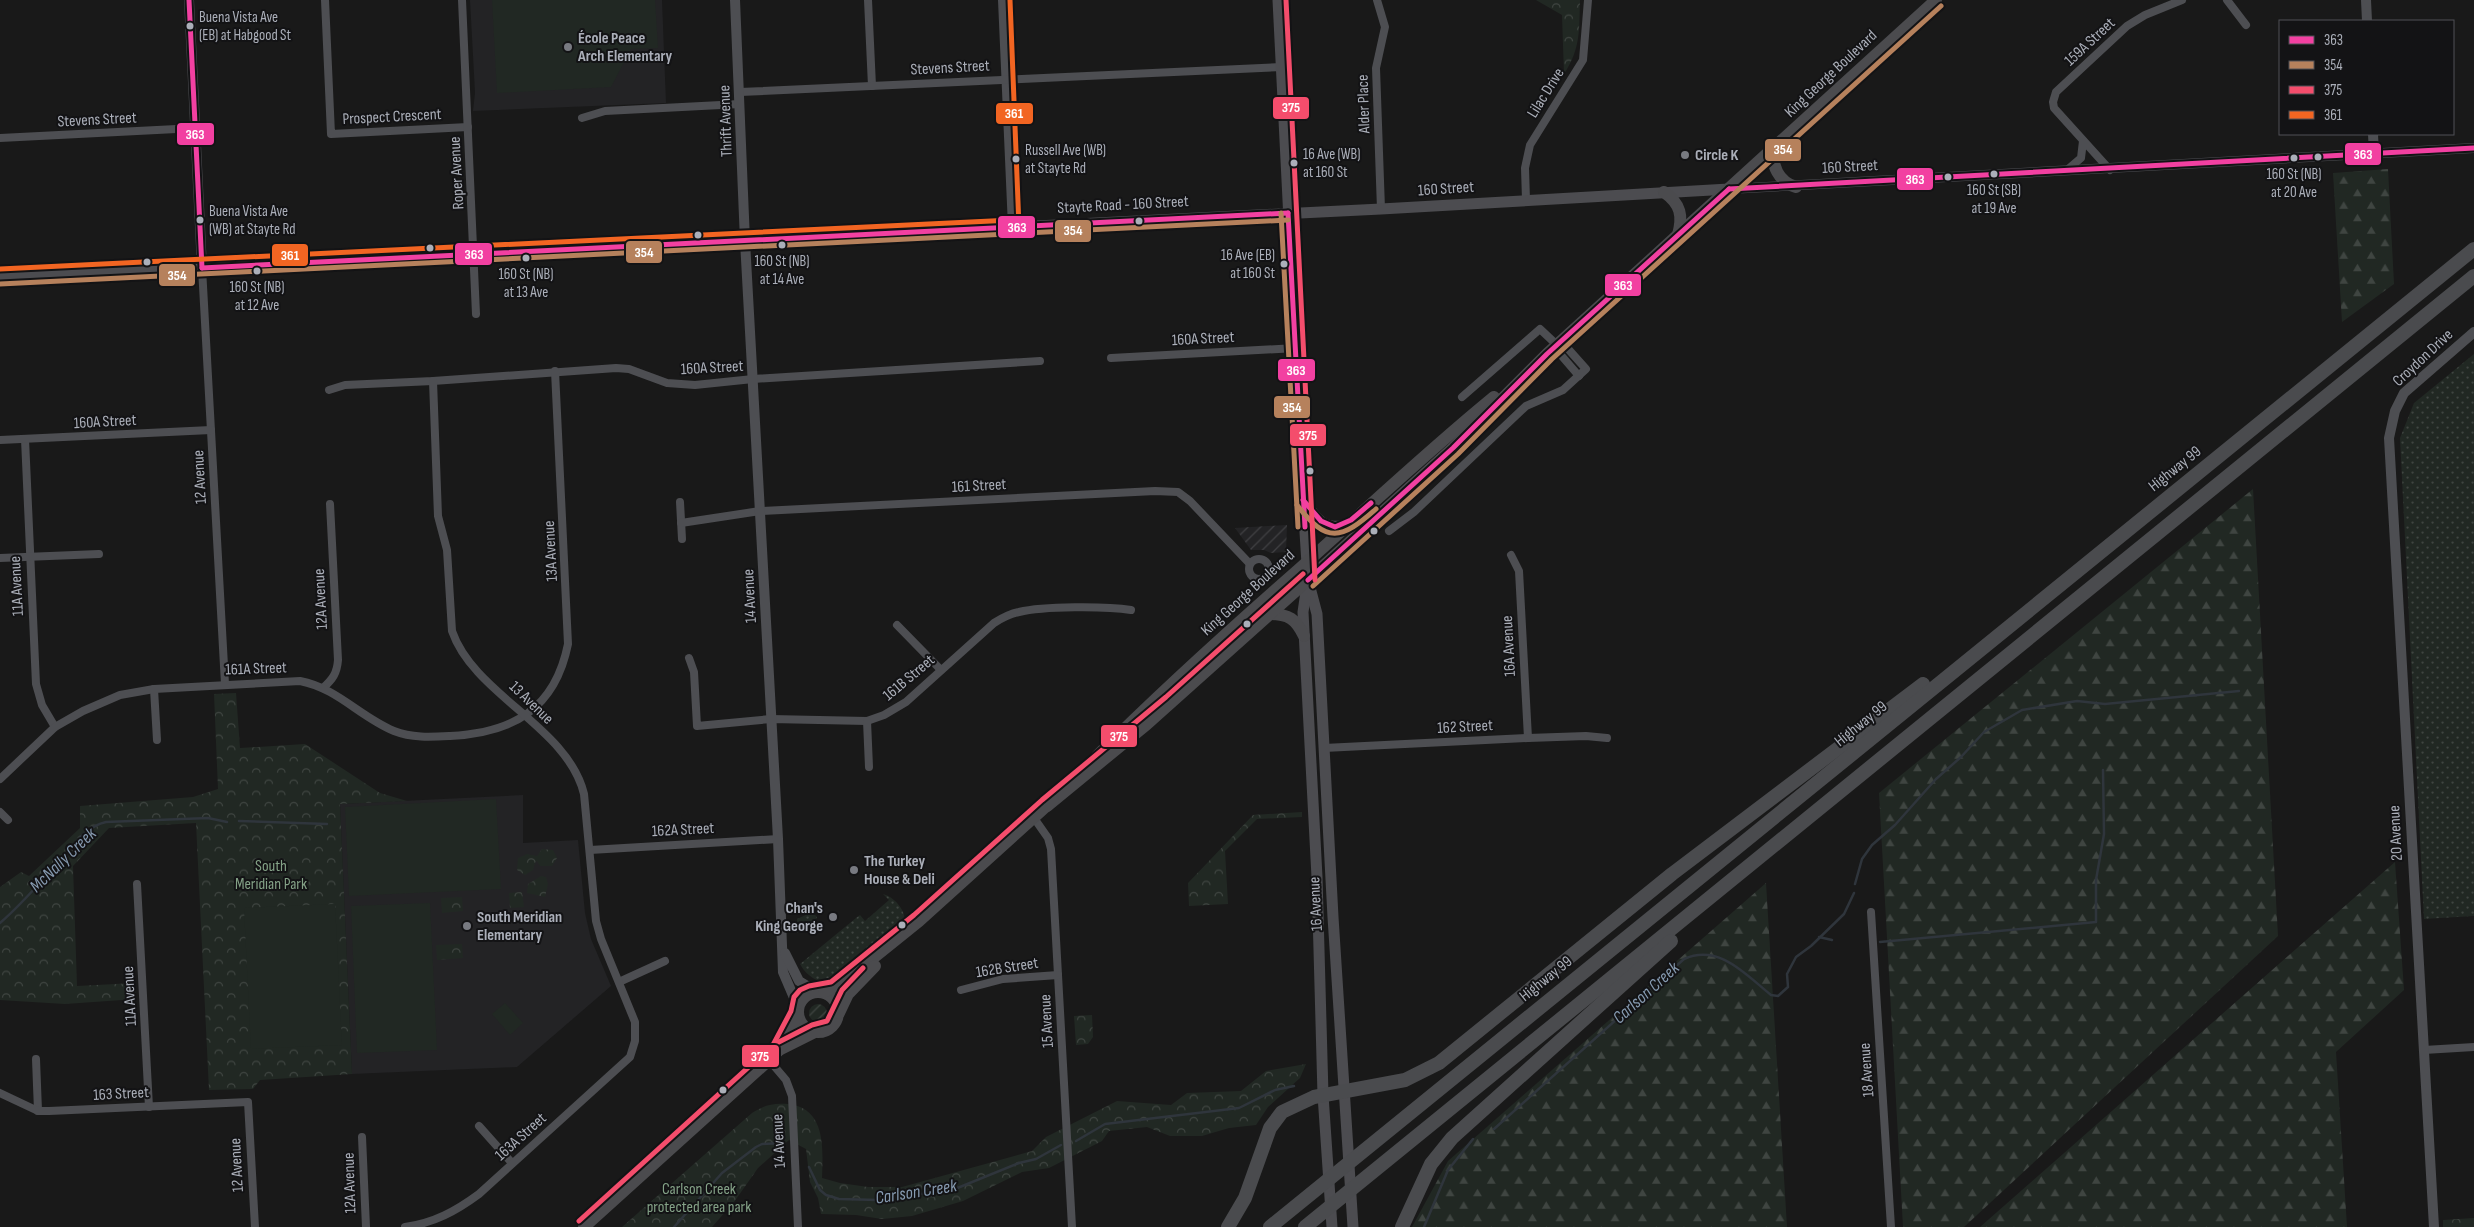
<svg xmlns="http://www.w3.org/2000/svg" width="2474" height="1227" viewBox="0 0 2474 1227" font-family="'Sofia Sans Condensed',sans-serif">
	<style>
		.built { fill: #232325 }
		.industrial { fill: url(#industrial-furrows) }
		.grass { fill: url(#grass-dots) }
		.forest { fill: url(#forest-firs) }
		.park { fill: url(#park-crowns) }
		.garden { fill: url(#garden-furrows) }
		.pitch { fill: #212823 }
		.lines { fill: none; stroke-linecap: round; stroke-linejoin: round }
		.stream { stroke: #2f353c; stroke-width: 2.5 }
		.minor { stroke: #4d4e52; stroke-width: 8 }
		.tertiary { stroke: #4d4e52; stroke-width: 10 }
		.secondary { stroke: #4c4c50; stroke-width: 11 }
		.primary { stroke: #4b4b4e; stroke-width: 12 }
		.motorway { stroke: #4a4b4e; stroke-width: 14 }
		.bus-1-casing { stroke: #131315; stroke-width: 9 }
		.bus-2-casing { stroke: #131315; stroke-width: 9 }
		.bus-3-casing { stroke: #131315; stroke-width: 9 }
		.bus-4-casing { stroke: #131315; stroke-width: 9 }
		.bus-1 { stroke: #f240a1; stroke-width: 5 }
		.bus-2 { stroke: #b6815c; stroke-width: 5 }
		.bus-3 { stroke: #f44d6c; stroke-width: 5 }
		.bus-4 { stroke: #f26522; stroke-width: 5 }
		.bus-dot { fill: #abafb9; stroke: #131315; stroke-width: 2 }
		.poi-dot { fill: #787a81; stroke: #131315; stroke-width: 2 }
		.labels { text-anchor: middle; dominant-baseline: central; stroke-width: 4; stroke-linejoin: round; paint-order: stroke }
		.bus-label { font-size: 15px; fill: #abafb9; stroke: #131315 }
		.poi-label { font-size: 16px; font-weight: bold; fill: #abafb9; stroke: #131315; text-anchor: start }
		.street-label { font-size: 16px; fill: #abafb9; stroke: #131315 }
		.park-label { font-size: 16px; fill: #84a287; stroke: #131315 }
		.water-label { font-size: 18px; font-style: italic; fill: #869ab0; stroke: #131315 }
		.line-badge { stroke: #131315; stroke-width: 2 }
		.badge-label { font-size: 14px; text-anchor: middle; font-weight: bold; fill: #fff }
	</style>
	<defs>
		<pattern id="industrial-furrows" width="10" height="10" patternUnits="userSpaceOnUse" patternTransform="scale(1.25)"><rect width="10" height="10" fill="#232325"/><path d="M-1 1l2-2M0 10L10 0M9 11l2-2" fill="none" stroke="#404043"/></pattern>
		<pattern id="grass-dots" width="8" height="8" patternUnits="userSpaceOnUse" patternTransform="scale(1.25)"><rect width="8" height="8" fill="#212823"/><path d="M2 2h.1M6 6h.1" fill="none" stroke="#3f4541" stroke-width="1.8" stroke-linecap="round"/></pattern>
		<pattern id="forest-firs" width="22" height="20" patternUnits="userSpaceOnUse" patternTransform="scale(1.25)"><rect width="22" height="20" fill="#212823"/><path d="M5 1l3.5 6h-7zM16 11l3.5 6h-7z" fill="#3f4541"/></pattern>
		<pattern id="park-crowns" width="20" height="18" patternUnits="userSpaceOnUse" patternTransform="scale(1.25)"><rect width="20" height="18" fill="#212823"/><path d="M2 6a3 3 0 1 1 6 0M12 15a3 3 0 1 1 6 0" fill="none" stroke="#3f4541"/></pattern>
		<pattern id="garden-furrows" width="10" height="10" patternUnits="userSpaceOnUse" patternTransform="scale(1.25)"><rect width="10" height="10" fill="#212823"/><path d="M-1 1l2-2M0 10L10 0M9 11l2-2" fill="none" stroke="#3f4541"/></pattern>
	</defs>
	<rect width="100%" height="100%" fill="#191919"/>
	<g class="built">
		<path d="M470 0H662L666 103 473 111 475 93Z"/>
		<path d="M523 795V843L578 840 585 913 591 939 611 986 517 1067 352 1074 340 804Z"/>
	</g>
	<path class="industrial" d="M1287 525 1286 552 1271 553 1264 550H1251L1235 528Z"/>
	<g class="grass">
		<path d="M2474 354V916L2424 919 2400 438 2414 403Z"/>
		<path d="M883 894C894 897 905 909 905 921 882 941 859 966 832 980 819 986 805 974 800 964L856 918 860 915 865 921 889 900Z"/>
		<path d="M812 912 817 917 816 920 797 933V919Z"/>
	</g>
	<g class="forest">
		<path d="M2388 169 2394 284 2342 322 2333 173Z"/>
		<path d="M2253 489 2278 936 1964 1227H1903L1879 793Z"/>
		<path d="M2395 862 2404 990 2336 1052 2347 1227H1980Z"/>
		<path d="M1766 883 1787 1227H1412L1448 1161Z"/>
	</g>
	<g class="park">
		<path d="M1536 0H1580C1579 30 1581 48 1564 74L1562 15Z"/>
		<path d="M236 693 240 748 305 744 380 793 407 801 340 804 352 1074 260 1080 253 1089 209 1090 196 823 109 828 73 866 77 986 135 983 136 999 65 1004 0 1000V887L21 872 29 876 80 828V806L193 797 218 789 214 694Z"/>
		<path d="M1302 812V817L1257 819 1225 851 1228 904 1189 906 1188 883 1253 815Z"/>
		<path d="M542 849 553 850 557 858 552 866H540L537 861 535 863 533 870 525 875 517 870 518 858 527 854 537 856Z"/>
		<path d="M541 876 546 877 548 884 545 897 527 893 528 884Z"/>
		<path d="M522 892 524 907 510 908 509 893Z"/>
		<path d="M462 897 463 911 442 913 441 898Z"/>
		<path d="M462 944 463 958 437 960 436 945Z"/>
		<path d="M1092 1015 1093 1037 1088 1044 1076 1045 1074 1016Z"/>
		<path d="M1306 1064 1300 1078 1268 1107 1256 1125 1229 1128 1202 1136H1170L1147 1127 1109 1131 1102 1141 1049 1168 1022 1172 963 1201 912 1216 882 1219 856 1215 821 1214 818 1198 810 1182 806 1149 789 1140 758 1168 734 1202 712 1227H622L752 1113C765 1105 772 1103 788 1104 826 1108 823 1148 822 1178L840 1183 868 1187H902L1032 1151 1046 1137 1117 1101 1171 1105 1187 1093 1241 1091 1266 1071Z"/>
		<path d="M2474 1218V1227H2443V1220Z"/>
	</g>
	<circle class="garden" cx="818" cy="1013" r="9"/>
	<g class="pitch">
		<path d="M492 0H655L658 48 631 49 611 87 497 93Z"/>
		<path d="M496 799 501 889 349 896 345 807Z"/>
		<path d="M430 903 437 1050 357 1053 351 906Z"/>
		<path d="M335 904 342 1045 251 1049 244 908Z"/>
		<path d="M505 1003 523 1023 510 1035 492 1014Z"/>
	</g>
	<g class="lines">
		<g class="stream">
			<path d="M239 821 327 824"/>
			<path d="M1855 884 1862 859 1872 845 1895 825 1936 779 1961 757 1984 732 2022 710 2077 701 2105 704 2239 691"/>
			<path d="M0 923C20 906 37 886 54 867 70 851 83 827 106 822L208 818 227 822"/>
			<path d="M1819 937 1832 940"/>
			<path d="M1880 942 2096 922V880L2104 834 2103 770"/>
			<path d="M1494 1129 1684 959C1719 943 1746 975 1771 995L1778 996 1788 987 1787 974 1796 957 1811 946 1844 914 1854 893"/>
			<path d="M1076 1141 1105 1124 1239 1108 1275 1090 1294 1086"/>
			<path d="M809 1167 820 1190 826 1195 839 1199 878 1200 955 1189 1019 1163 1036 1159 1061 1145"/>
			<path d="M674 1227 722 1173 756 1147 762 1144 783 1143"/>
			<path d="M1424 1227 1448 1170 1473 1139"/>
		</g>
		<g class="minor">
			<path d="M325 0 331 134 468 127"/>
			<path d="M462 0 476 314"/>
			<path d="M868 0 872 86"/>
			<path d="M1002 0 1012 227"/>
			<path d="M1377 0 1385 27 1376 68 1381 209"/>
			<path d="M2227 0 2246 25"/>
			<path d="M740 92 1282 67"/>
			<path d="M582 118 605 111 740 104"/>
			<path d="M0 138 196 128"/>
			<path d="M2067 170 2081 158 2083 141"/>
			<path d="M2110 170 2054 108 2053 102 2056 92 2127 26 2145 15 2182 0"/>
			<path d="M1526 200 1525 168 1530 145 1583 60 1588 0"/>
			<path d="M202 268 225 684"/>
			<path d="M1554 347 1579 376"/>
			<path d="M1111 358 1296 348"/>
			<path d="M329 390 345 385 433 381 616 368 629 369 667 383 695 385 753 379 1040 361"/>
			<path d="M1462 397 1540 329 1557 345"/>
			<path d="M25 439 36 684 42 705 55 727"/>
			<path d="M0 440 211 430"/>
			<path d="M680 502 682 539"/>
			<path d="M681 523 760 511 1155 491 1178 492 1190 501 1250 564"/>
			<path d="M1389 531 1414 512 1526 406 1563 390 1586 369 1561 341"/>
			<path d="M1511 555 1519 571 1528 738"/>
			<path d="M0 558 99 554"/>
			<circle cx="1259" cy="569" r="10"/>
			<path d="M897 625 941 670"/>
			<path d="M689 658 694 672 697 726 771 719 867 721 884 715 906 702 994 623C1002 618 1009 614 1019 612 1043 606 1106 606 1131 610"/>
			<path d="M323 688C333 679 337 673 338 660L330 504"/>
			<path d="M154 689 157 740"/>
			<path d="M867 721 869 767"/>
			<path d="M1324 748 1528 738 1586 736 1607 738"/>
			<path d="M0 779 55 727 83 711 120 695 154 689 300 681C337 688 360 717 394 731 412 738 430 737 450 736 513 733 555 709 568 644L555 371"/>
			<path d="M0 812 8 820"/>
			<path d="M1034 818 1048 838 1051 849 1072 1227"/>
			<path d="M590 850 778 839"/>
			<path d="M137 884 149 1107"/>
			<path d="M1871 912 1891 1227"/>
			<path d="M619 982 665 961"/>
			<path d="M961 990 1003 979 1058 975"/>
			<path d="M2424 1050 2474 1047"/>
			<path d="M36 1059 38 1111"/>
			<path d="M769 1060 786 1080 792 1096 798 1227"/>
			<path d="M0 1093 38 1111H49L248 1102 255 1227"/>
			<path d="M479 1126 512 1163"/>
			<path d="M362 1137 366 1227"/>
			<path d="M405 1227C434 1223 456 1211 479 1194L630 1057 635 1041V1022L601 939 596 921 584 794C568 727 474 695 452 631L447 550 438 516 433 381"/>
		</g>
		<g class="tertiary">
			<path d="M189 0 202 268"/>
			<path d="M735 0 745 241 778 839 783 972 798 1007"/>
			<path d="M2366 0 2367 21"/>
			<path d="M2373 134 2374 154"/>
			<path d="M1729 189 2474 148"/>
			<path d="M785 953 799 981 817 992"/>
			<path d="M2434 1227 2389 438 2395 411 2404 393 2474 332"/>
		</g>
		<g class="secondary">
			<path d="M1278 0 1303 500 1308 580 1317 614 1333 917 1353 1227"/>
			<path d="M0 277 1381 209 1729 189"/>
			<path d="M1307 585 1303 612 1317 877 1323 1095 1332 1227"/>
		</g>
		<g class="primary">
			<path d="M1775 148C1770 165 1779 182 1796 187"/>
			<path d="M1664 192C1681 204 1683 216 1678 235"/>
			<path d="M1303 500C1316 519 1322 530 1346 526"/>
			<path d="M1269 614C1289 614 1296 619 1304 636"/>
			<path d="M1097 756C1159 694 1223 636 1289 578 1357 518 1423 455 1494 397"/>
			<path d="M1047 806 1147 724 1308 580 1453 448 1547 354 1936 0"/>
			<circle cx="818" cy="1012" r="20"/>
			<path d="M824 992 842 983 919 921 1053 800"/>
			<path d="M839 1013 848 994 875 966"/>
			<path d="M779 1050 815 1032"/>
			<path d="M584 1227 769 1060 779 1050 798 1014"/>
		</g>
		<g class="motorway">
			<path d="M1228 1227 1245 1198 1270 1128 1282 1112 1314 1097 1405 1080 1439 1063 1672 874 1923 684"/>
			<path d="M1270 1227 2474 249"/>
			<path d="M1305 1227 2474 276"/>
			<path d="M1402 1227 1431 1164 1452 1138 1671 941"/>
		</g>
		<g class="bus-1-casing">
			<g id="bus-1">
				<path d="M189 0 202 268"/>
				<path d="M1729 189 2474 148"/>
				<path d="M1288 213 1305 527"/>
				<path d="M202 268 1288 213"/>
				<path d="M1303 500 1321 521 1335 527 1351 520 1371 503"/>
				<path d="M1308 580 1453 448 1547 354 1729 189"/>
			</g>
		</g>
		<g class="bus-2-casing">
			<g id="bus-2">
				<path d="M1281 213 1298 527"/>
				<path d="M0 284 1288 220"/>
				<path d="M1297 505C1327 544 1341 540 1376 509"/>
				<path d="M1313 586 1458 454 1552 359 1941 6"/>
			</g>
		</g>
		<g class="bus-3-casing">
			<g id="bus-3">
				<path d="M1286 0 1315 580"/>
				<path d="M768 1051 775 1044 812 1025 827 1021 842 990 863 968"/>
				<path d="M579 1221 773 1045 791 1011 794 997 800 990 809 986 831 982 914 915 1042 800 1166 697 1303 574"/>
			</g>
		</g>
		<g class="bus-4-casing">
			<g id="bus-4">
				<path d="M1010 0 1019 227"/>
				<path d="M0 269 1012 220"/>
			</g>
		</g>
		<use href="#bus-1" class="bus-1"/>
		<use href="#bus-2" class="bus-2"/>
		<use href="#bus-3" class="bus-3"/>
		<use href="#bus-4" class="bus-4"/>
	</g>
	<g class="bus-dot">
		<circle cx="190" cy="26" r="4.5"/>
		<circle cx="2318" cy="157" r="4.5"/>
		<circle cx="2294" cy="158" r="4.5"/>
		<circle cx="1016" cy="159" r="4.5"/>
		<circle cx="1294" cy="163" r="4.5"/>
		<circle cx="1994" cy="174" r="4.5"/>
		<circle cx="1948" cy="177" r="4.5"/>
		<circle cx="200" cy="220" r="4.5"/>
		<circle cx="1139" cy="221" r="4.5"/>
		<circle cx="698" cy="235" r="4.5"/>
		<circle cx="782" cy="245" r="4.5"/>
		<circle cx="430" cy="248" r="4.5"/>
		<circle cx="526" cy="258" r="4.5"/>
		<circle cx="147" cy="262" r="4.5"/>
		<circle cx="1284" cy="264" r="4.5"/>
		<circle cx="257" cy="271" r="4.5"/>
		<circle cx="1310" cy="471" r="4.5"/>
		<circle cx="1374" cy="531" r="4.5"/>
		<circle cx="1247" cy="624" r="4.5"/>
		<circle cx="902" cy="925" r="4.5"/>
		<circle cx="723" cy="1090" r="4.5"/>
	</g>
	<g class="poi-dot">
		<circle cx="568" cy="47" r="5"/>
		<circle cx="1685" cy="155" r="5"/>
		<circle cx="854" cy="870" r="5"/>
		<circle cx="833" cy="917" r="5"/>
		<circle cx="467" cy="926" r="5"/>
	</g>
	<g class="labels">
		<g class="bus-label">
			<text x="199" y="17" text-anchor="start">Buena Vista Ave<tspan x="199" dy="18">(EB) at Habgood St</tspan></text>
			<text x="1025" y="150" text-anchor="start">Russell Ave (WB)<tspan x="1025" dy="18">at Stayte Rd</tspan></text>
			<text x="1303" y="154" text-anchor="start">16 Ave (WB)<tspan x="1303" dy="18">at 160 St</tspan></text>
			<text x="2294" y="174">160 St (NB)<tspan x="2294" dy="18">at 20 Ave</tspan></text>
			<text x="1994" y="190">160 St (SB)<tspan x="1994" dy="18">at 19 Ave</tspan></text>
			<text x="209" y="211" text-anchor="start">Buena Vista Ave<tspan x="209" dy="18">(WB) at Stayte Rd</tspan></text>
			<text x="1275" y="255" text-anchor="end">16 Ave (EB)<tspan x="1275" dy="18">at 160 St</tspan></text>
			<text x="782" y="261">160 St (NB)<tspan x="782" dy="18">at 14 Ave</tspan></text>
			<text x="526" y="274">160 St (NB)<tspan x="526" dy="18">at 13 Ave</tspan></text>
			<text x="257" y="287">160 St (NB)<tspan x="257" dy="18">at 12 Ave</tspan></text>
		</g>
		<g class="poi-label">
			<text x="578" y="38">École Peace<tspan x="578" dy="18">Arch Elementary</tspan></text>
			<text x="1695" y="155">Circle K</text>
			<text x="864" y="861">The Turkey<tspan x="864" dy="18">House &amp; Deli</tspan></text>
			<text x="823" y="908" text-anchor="end">Chan's<tspan x="823" dy="18">King George</tspan></text>
			<text x="477" y="917">South Meridian<tspan x="477" dy="18">Elementary</tspan></text>
		</g>
		<g class="street-label">
			<text transform="translate(2090 42) rotate(-43)">159A Street</text>
			<text transform="translate(950 68) rotate(-3)">Stevens Street</text>
			<text transform="translate(1831 74) rotate(-43)">King George Boulevard</text>
			<text transform="translate(1546 93) rotate(-58)">Lilac Drive</text>
			<text transform="translate(1364 104) rotate(-92)">Alder Place</text>
			<text transform="translate(392 117) rotate(-3)">Prospect Crescent</text>
			<text transform="translate(97 120) rotate(-3)">Stevens Street</text>
			<text transform="translate(726 121) rotate(-92)">Thrift Avenue</text>
			<text transform="translate(1850 167) rotate(-3)">160 Street</text>
			<text transform="translate(457 173) rotate(-93)">Roper Avenue</text>
			<text transform="translate(1446 189) rotate(-4)">160 Street</text>
			<text transform="translate(1123 205) rotate(-3)">Stayte Road - 160 Street</text>
			<text transform="translate(1203 339) rotate(-3)">160A Street</text>
			<text transform="translate(2423 358) rotate(-43)">Croydon Drive</text>
			<text transform="translate(712 368) rotate(-3)">160A Street</text>
			<text transform="translate(105 422) rotate(-3)">160A Street</text>
			<text transform="translate(2175 469) rotate(-39)">Highway 99</text>
			<text transform="translate(200 477) rotate(-93)">12 Avenue</text>
			<text transform="translate(979 486) rotate(-3)">161 Street</text>
			<text transform="translate(551 551) rotate(-93)">13A Avenue</text>
			<text transform="translate(17 586) rotate(-93)">11A Avenue</text>
			<text transform="translate(1248 593) rotate(-42)">King George Boulevard</text>
			<text transform="translate(750 596) rotate(-93)">14 Avenue</text>
			<text transform="translate(321 599) rotate(-93)">12A Avenue</text>
			<text transform="translate(1509 646) rotate(-93)">16A Avenue</text>
			<text transform="translate(256 669) rotate(-2)">161A Street</text>
			<text transform="translate(909 678) rotate(-40)">161B Street</text>
			<text transform="translate(531 703) rotate(44)">13 Avenue</text>
			<text transform="translate(1861 724) rotate(-39)">Highway 99</text>
			<text transform="translate(1465 727) rotate(-3)">162 Street</text>
			<text transform="translate(683 830) rotate(-3)">162A Street</text>
			<text transform="translate(2396 833) rotate(-93)">20 Avenue</text>
			<text transform="translate(1316 904) rotate(-93)">16 Avenue</text>
			<text transform="translate(1007 968) rotate(-9)">162B Street</text>
			<text transform="translate(1546 979) rotate(-39)">Highway 99</text>
			<text transform="translate(130 996) rotate(-93)">11A Avenue</text>
			<text transform="translate(1047 1021) rotate(-93)">15 Avenue</text>
			<text transform="translate(1867 1070) rotate(-94)">18 Avenue</text>
			<text transform="translate(121 1094) rotate(-3)">163 Street</text>
			<text transform="translate(521 1137) rotate(-42)">163A Street</text>
			<text transform="translate(779 1141) rotate(-93)">14 Avenue</text>
			<text transform="translate(237 1165) rotate(-93)">12 Avenue</text>
			<text transform="translate(350 1183) rotate(-92)">12A Avenue</text>
		</g>
		<g class="park-label">
			<text x="271" y="866">South<tspan x="271" dy="18">Meridian Park</tspan></text>
			<text x="699" y="1189">Carlson Creek<tspan x="699" dy="18">protected area park</tspan></text>
		</g>
		<g class="water-label">
			<text transform="translate(63 860) rotate(-44)">McNally Creek</text>
			<text transform="translate(1646 993) rotate(-42)">Carlson Creek</text>
			<text transform="translate(916 1192) rotate(-9)">Carlson Creek</text>
		</g>
	</g>
	<g class="line-badge">
		<rect x="1272" y="96" width="38" height="24" rx="5" fill="#f44d6c"/>
		<rect x="995" y="102" width="39" height="23" rx="5" fill="#f26522"/>
		<rect x="176" y="122" width="39" height="24" rx="5" fill="#f240a1"/>
		<rect x="1764" y="138" width="38" height="24" rx="5" fill="#b6815c"/>
		<rect x="2344" y="142" width="38" height="24" rx="5" fill="#f240a1"/>
		<rect x="1896" y="167" width="38" height="24" rx="5" fill="#f240a1"/>
		<rect x="997" y="215" width="39" height="24" rx="5" fill="#f240a1"/>
		<rect x="1054" y="219" width="38" height="24" rx="5" fill="#b6815c"/>
		<rect x="625" y="240" width="38" height="24" rx="5" fill="#b6815c"/>
		<rect x="454" y="242" width="39" height="24" rx="5" fill="#f240a1"/>
		<rect x="271" y="243" width="38" height="24" rx="5" fill="#f26522"/>
		<rect x="158" y="263" width="38" height="24" rx="5" fill="#b6815c"/>
		<rect x="1604" y="273" width="38" height="24" rx="5" fill="#f240a1"/>
		<rect x="1277" y="358" width="39" height="24" rx="5" fill="#f240a1"/>
		<rect x="1273" y="395" width="38" height="24" rx="5" fill="#b6815c"/>
		<rect x="1289" y="423" width="38" height="24" rx="5" fill="#f44d6c"/>
		<rect x="1100" y="724" width="38" height="24" rx="5" fill="#f44d6c"/>
		<rect x="741" y="1044" width="39" height="24" rx="5" fill="#f44d6c"/>
	</g>
	<g class="badge-label">
		<text x="1291" y="112">375</text>
		<text x="1014" y="118">361</text>
		<text x="195" y="139">363</text>
		<text x="1783" y="154">354</text>
		<text x="2363" y="159">363</text>
		<text x="1915" y="184">363</text>
		<text x="1017" y="232">363</text>
		<text x="1073" y="235">354</text>
		<text x="644" y="257">354</text>
		<text x="474" y="259">363</text>
		<text x="290" y="260">361</text>
		<text x="177" y="280">354</text>
		<text x="1623" y="290">363</text>
		<text x="1296" y="375">363</text>
		<text x="1292" y="412">354</text>
		<text x="1308" y="440">375</text>
		<text x="1119" y="741">375</text>
		<text x="760" y="1061">375</text>
	</g>
	<rect x="2279" y="20" width="175" height="115" fill="#131315" stroke="#505157"/>
	<rect x="2289" y="36" width="25" height="8" fill="#f240a1" stroke="#505157"/>
	<text x="2324" y="45" font-size="15" fill="#abafb9">363</text>
	<rect x="2289" y="61" width="25" height="8" fill="#b6815c" stroke="#505157"/>
	<text x="2324" y="70" font-size="15" fill="#abafb9">354</text>
	<rect x="2289" y="86" width="25" height="8" fill="#f44d6c" stroke="#505157"/>
	<text x="2324" y="95" font-size="15" fill="#abafb9">375</text>
	<rect x="2289" y="111" width="25" height="8" fill="#f26522" stroke="#505157"/>
	<text x="2324" y="120" font-size="15" fill="#abafb9">361</text>
</svg>
